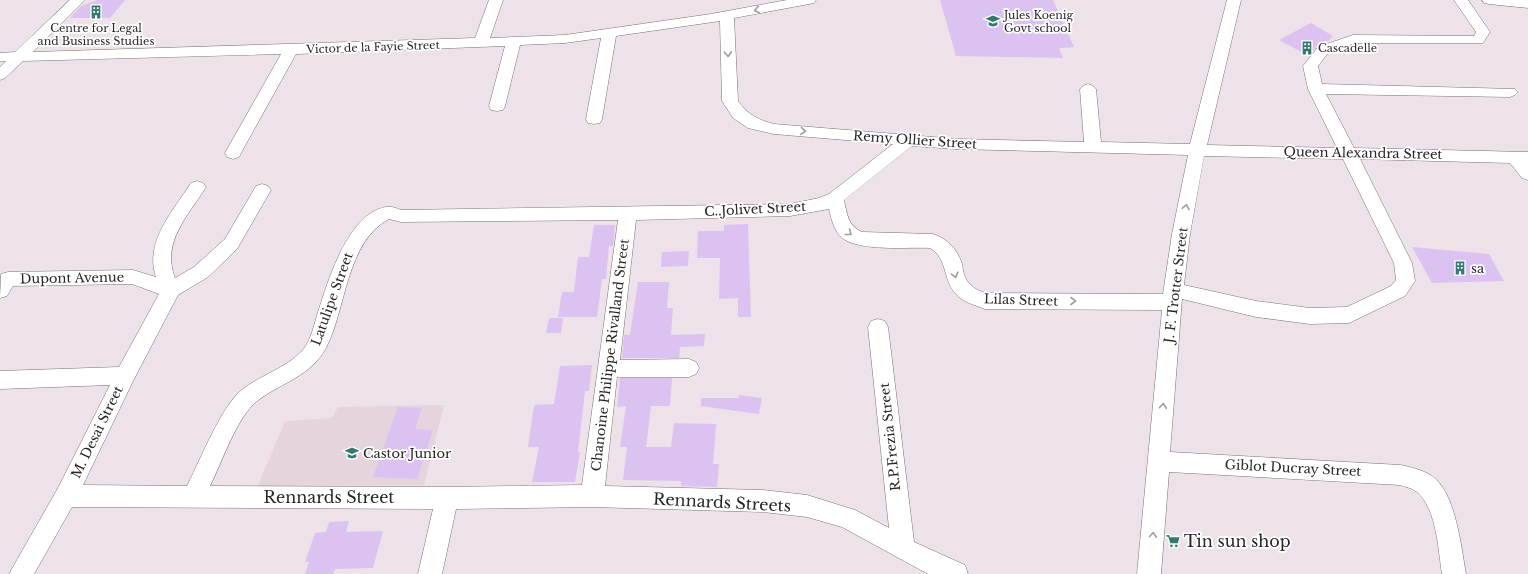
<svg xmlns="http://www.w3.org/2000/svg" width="1528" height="574" viewBox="0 0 1528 574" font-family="'Libre Baskerville',serif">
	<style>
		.built { fill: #e5d3de }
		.building { fill: #dbc2f1 }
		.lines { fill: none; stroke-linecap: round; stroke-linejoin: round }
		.minor-casing { stroke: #797075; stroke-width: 1 }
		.minor { fill: #fff; fill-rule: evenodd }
		.oneway { stroke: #9f9d9e }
		.labels { text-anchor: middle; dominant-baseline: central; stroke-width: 3.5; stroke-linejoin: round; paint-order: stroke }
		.far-poi-label { font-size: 11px; fill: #2a2628; stroke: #fff; text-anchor: start }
		.far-street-label { font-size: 11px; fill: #2a2628; stroke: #fff }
		.street-label { font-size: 13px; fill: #2a2628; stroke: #fff }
		.poi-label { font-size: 13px; fill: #2a2628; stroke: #fff; text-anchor: start }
		.near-street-label { font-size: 16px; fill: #2a2628; stroke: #fff }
		.near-poi-label { font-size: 16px; fill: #2a2628; stroke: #fff; text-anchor: start }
	</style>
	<rect width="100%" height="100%" fill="#ede2e9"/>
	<path class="built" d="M444 405 424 485 258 486 285 421 332 418 338 407Z"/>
	<g class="building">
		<path d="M97 0H125L110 18H70L81 6Z"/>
		<path d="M940 0H1053L1074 47 1059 48 1063 58 956 56Z"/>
		<path d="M1311 23 1333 36 1326 43 1317 46 1309 56 1279 40Z"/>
		<path d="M748 224 751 317H738V298L719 299 720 258H697L698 231H724V225Z"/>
		<path d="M594 225H615L613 246H609L606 279H602L597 317H558L562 292H574L578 257H589Z"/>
		<path d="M1412 247 1489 254 1504 281 1432 283Z"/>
		<path d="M689 251 688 266 661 267 662 252Z"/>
		<path d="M638 282H669L667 308H673L671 335 705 334 704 346 680 347 679 358H622L624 335H630Z"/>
		<path d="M549 318H563L561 333H546Z"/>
		<path d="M592 365 589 391H585L578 452H580L575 482H532L539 447H528L534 405 554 404 560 366Z"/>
		<path d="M620 378H672L670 406H651L646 447H671L674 423 716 424 713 464H719L717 487 681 486V481L623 480 627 447H620L626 406 617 407Z"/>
		<path d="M739 395 762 398 759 414 701 406V398H739Z"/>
		<path d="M398 407 422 408 415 429 433 430 417 479 373 477Z"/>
		<path d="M349 521 346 532 383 531 373 568 335 569 333 574H305L309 562H305L315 533 326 532 329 522Z"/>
	</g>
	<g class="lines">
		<g class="minor-casing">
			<g id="minor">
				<path d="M70 0H85L33 52 475 38 489 0H503L490 38 565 35 711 14 787 0H816L814 3 809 4 734 18 738 101C747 114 758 120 774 124L957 139 1084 142 1080 89 1083 86 1088 84 1093 86 1096 89 1101 142 1190 144 1227 0H1241L1207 145 1337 148 1308 89 1303 66 1318 47 1353 35 1474 36 1476 32 1454 0H1468L1490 32 1483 43H1355L1328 53 1318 66 1322 84 1515 89 1518 92 1515 95 1510 97 1326 94 1354 148 1528 152V180L1522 178 1510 163 1360 159 1412 263 1415 281 1405 296 1349 323 1310 324 1256 317 1182 299 1170 452 1400 465C1411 467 1423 470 1432 476 1456 493 1461 547 1466 574H1442C1438 550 1437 509 1417 492 1412 488 1406 487 1400 485L1169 472 1161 574H1137L1162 310 985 309C975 305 962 302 955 293 942 277 948 259 930 248 907 247 858 252 841 237 834 230 831 218 829 209L790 216 636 220 620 360 689 359 696 362 699 368 696 374 689 377H617L605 486 763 490 807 495 855 510 889 528 868 327 871 321 878 319 885 321 888 327 914 542 965 565 968 574H928L842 527 807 517 763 512 592 507 456 509 442 574H418L433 509 72 507 34 574H9L58 488 110 385 0 389V371L119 367 159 294 132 284 13 286 7 296 0 298 1 274 8 272 133 270 156 277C144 242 173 211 191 183L197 181 203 183 206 187C188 216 161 242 175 278L194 267 225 239 256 186 262 184 268 186 271 190 237 249 208 277 178 295 133 381 83 485 187 486C200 461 222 404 243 389 261 375 286 368 302 351 311 341 314 325 318 312 328 281 348 213 386 207 391 206 396 208 401 210L790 204 819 198 829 194 893 144 774 134 748 128 733 118 722 101 720 21 616 36 602 119 600 123 594 124 588 123 586 119 601 38 565 43 520 45 505 106 503 110 497 111 491 110 489 106 505 46 296 54 241 153 239 157 233 159 227 157 225 153 281 54 23 61 5 78 0 80V67L6 61H0V53L15 52ZM912 146 957 149 1188 155 1172 234 1163 294 986 293C979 291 972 288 968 282 964 277 963 270 962 264 957 249 948 239 933 234L862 232C848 226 847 214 844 200ZM1204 156 1343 159 1394 263 1396 280 1391 286 1347 307 1310 308 1256 301 1184 285 1190 234ZM389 219 401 222 618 220 582 485 447 487 210 486C222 462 237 417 257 401 282 382 310 377 326 348 346 310 346 241 389 219Z"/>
				<path d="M1482 0H1528V8L1489 4 1484 3Z"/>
			</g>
		</g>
		<use href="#minor" class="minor"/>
	</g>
	<defs><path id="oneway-chevron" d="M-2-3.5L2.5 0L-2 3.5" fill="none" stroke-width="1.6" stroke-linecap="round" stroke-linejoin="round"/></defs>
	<g class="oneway">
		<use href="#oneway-chevron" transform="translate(757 10) rotate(169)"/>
		<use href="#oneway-chevron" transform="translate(728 54) rotate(87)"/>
		<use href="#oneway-chevron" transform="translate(803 131) rotate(5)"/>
		<use href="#oneway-chevron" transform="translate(1186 207) rotate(-79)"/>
		<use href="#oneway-chevron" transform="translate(849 233) rotate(38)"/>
		<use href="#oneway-chevron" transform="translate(955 275) rotate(75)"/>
		<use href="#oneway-chevron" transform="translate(1073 301)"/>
		<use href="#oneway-chevron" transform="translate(1163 406) rotate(-85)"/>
		<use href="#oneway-chevron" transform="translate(1153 535) rotate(-86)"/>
	</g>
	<defs>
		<g id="building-bare" transform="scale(1.08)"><path d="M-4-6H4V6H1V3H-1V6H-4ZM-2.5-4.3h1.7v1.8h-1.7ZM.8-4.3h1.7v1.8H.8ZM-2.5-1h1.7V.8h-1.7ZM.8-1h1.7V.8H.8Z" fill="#34796f" stroke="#fff" stroke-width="2.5" paint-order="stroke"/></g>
		<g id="school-bare" transform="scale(1.08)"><path d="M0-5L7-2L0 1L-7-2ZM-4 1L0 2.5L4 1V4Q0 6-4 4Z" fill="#34796f" stroke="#fff" stroke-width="2.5" paint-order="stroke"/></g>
		<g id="supermarket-bare" transform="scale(1.08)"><path d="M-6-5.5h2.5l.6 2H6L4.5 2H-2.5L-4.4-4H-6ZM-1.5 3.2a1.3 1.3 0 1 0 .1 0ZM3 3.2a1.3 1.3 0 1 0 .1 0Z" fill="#34796f" stroke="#fff" stroke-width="2.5" paint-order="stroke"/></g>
	</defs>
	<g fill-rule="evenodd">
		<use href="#building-bare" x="96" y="12"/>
		<use href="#school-bare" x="993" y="21"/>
		<use href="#building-bare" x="1307" y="48"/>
		<use href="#building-bare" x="1460" y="268"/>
		<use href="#school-bare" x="352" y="453"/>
		<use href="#supermarket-bare" x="1173" y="541"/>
	</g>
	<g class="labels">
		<g class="far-poi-label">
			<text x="1004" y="15">Jules Koenig<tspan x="1004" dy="13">Govt school</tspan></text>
			<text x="96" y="28" text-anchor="middle">Centre for Legal<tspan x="96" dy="13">and Business Studies</tspan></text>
			<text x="1318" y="48">Cascadelle</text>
		</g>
		<g class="far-street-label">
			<text transform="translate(373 47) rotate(-2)">Victor de la Fayie Street</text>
		</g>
		<g class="street-label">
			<text transform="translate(915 140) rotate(4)">Remy Ollier Street</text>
			<text transform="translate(1363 153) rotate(1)">Queen Alexandra Street</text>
			<text transform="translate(755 209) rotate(-3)">C..Jolivet Street</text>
			<text transform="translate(72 278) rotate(-1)">Dupont Avenue</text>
			<text transform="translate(1176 285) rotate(-83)">J. F. Trotter Street</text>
			<text transform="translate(332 299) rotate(-70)">Latulipe Street</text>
			<text transform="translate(1021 300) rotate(2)">Lilas Street</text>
			<text transform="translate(610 355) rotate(-83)">Chanoine Philippe Rivalland Street</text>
			<text transform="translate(97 432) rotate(-64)">M. Desai Street</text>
			<text transform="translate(890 437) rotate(-96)">R.P.Frezia Street</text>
			<text transform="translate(1293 468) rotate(3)">Giblot Ducray Street</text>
		</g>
		<g class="poi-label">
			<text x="1471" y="268">sa</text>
			<text x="363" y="453">Castor Junior</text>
		</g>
		<g class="near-street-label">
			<text x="329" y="497">Rennards Street</text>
			<text transform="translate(722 502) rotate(3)">Rennards Streets</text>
		</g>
		<g class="near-poi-label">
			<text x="1184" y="541">Tin sun shop</text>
		</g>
	</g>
</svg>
